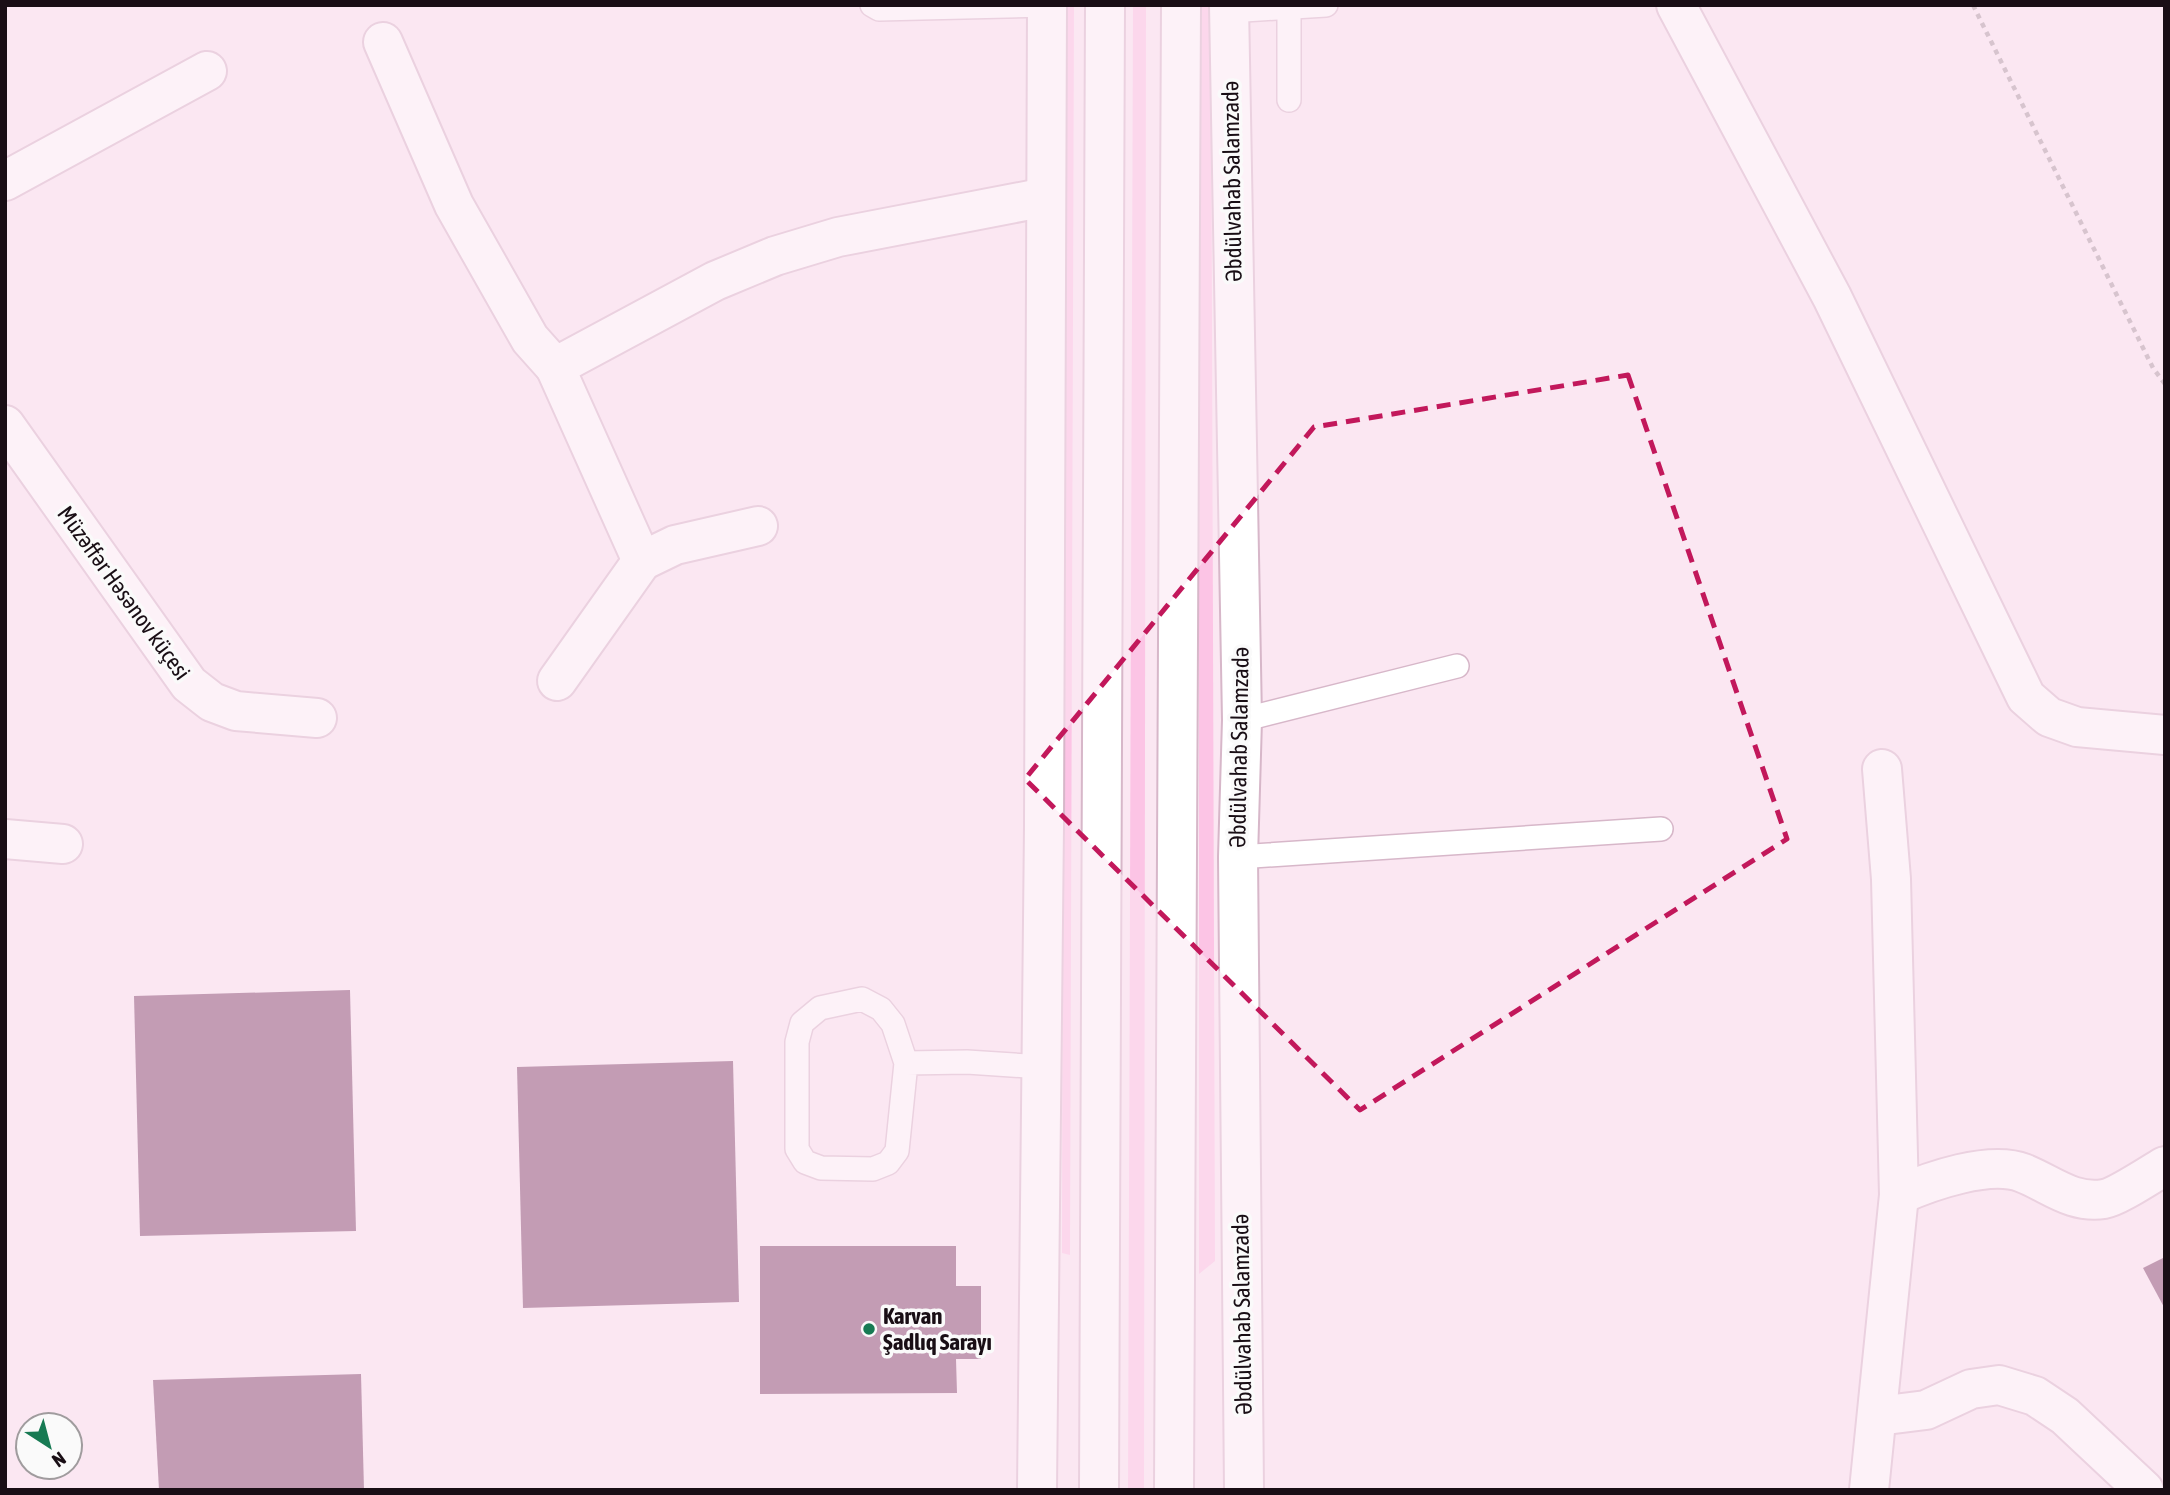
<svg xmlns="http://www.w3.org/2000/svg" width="2170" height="1495" viewBox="0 0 2170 1495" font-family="'Asap Condensed',sans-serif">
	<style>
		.green { fill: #fcc4e5 }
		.building { fill: #7e4169 }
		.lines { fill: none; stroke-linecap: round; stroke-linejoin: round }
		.lane-casing { stroke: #d7b7c9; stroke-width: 26 }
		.street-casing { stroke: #d7b7c9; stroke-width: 42 }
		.secondary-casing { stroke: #d7b7c9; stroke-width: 42 }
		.primary-casing { stroke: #d7b7c9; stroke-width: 42 }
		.path { stroke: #ab9aa3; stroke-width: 4.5; stroke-dasharray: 5 5; stroke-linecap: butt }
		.lane { stroke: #fff; stroke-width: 23 }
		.street { stroke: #fff; stroke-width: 38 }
		.secondary { stroke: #fff; stroke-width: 38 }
		.primary { stroke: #fff; stroke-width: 38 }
		.marked { fill: none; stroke: #c2185b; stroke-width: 5; stroke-dasharray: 14 9; stroke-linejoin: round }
		.poi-dot { fill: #177a53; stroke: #fafafa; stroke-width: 2.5 }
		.labels { text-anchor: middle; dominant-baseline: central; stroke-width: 7; stroke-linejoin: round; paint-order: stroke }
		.street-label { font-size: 23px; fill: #190e15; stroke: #fafafa }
		.poi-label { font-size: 23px; font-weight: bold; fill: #190e15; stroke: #fafafa; text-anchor: start }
	</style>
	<rect width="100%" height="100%" fill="#fbe7f2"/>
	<g class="green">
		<path d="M1064 5H1074L1070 1255 1062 1253Z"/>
		<path d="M1133 5H1146L1144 1490H1128Z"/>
		<path d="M1199 5H1211L1215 1261 1199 1274Z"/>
	</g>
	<g class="building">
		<path d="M350 990 356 1231 140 1236 134 996Z"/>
		<path d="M733 1061 739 1302 523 1308 517 1067Z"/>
		<path d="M760 1246H956V1286H981V1359H956L957 1393 760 1394Z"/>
		<path d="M2165 1257V1309L2143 1268Z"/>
		<path d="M361 1374 364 1490H159L153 1380Z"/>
	</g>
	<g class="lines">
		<g class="lane-casing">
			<g id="lane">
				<path d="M872 5 879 9 1047 5"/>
				<path d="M1229 11 1326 5"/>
				<path d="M1289 100V5"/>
				<path d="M1242 720 1457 666"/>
				<path d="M1238 857 1661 829"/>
				<path d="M906 1063 893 1024 881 1009 862 999 820 1008 802 1023 797 1042V1149L805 1162 821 1168 873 1169 888 1163 897 1151 906 1063 967 1062 1042 1067"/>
			</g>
		</g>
		<g class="street-casing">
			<g id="street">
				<path d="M1676 5 1832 297 2026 697 2049 717 2077 727 2165 735"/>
				<path d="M383 42 454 205 530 339 555 367"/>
				<path d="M5 181 207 71"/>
				<path d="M5 425 189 684 212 702 236 711 317 718"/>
				<path d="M758 526 675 545 642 561 555 367 715 281 775 256 838 237 1046 197"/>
				<path d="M557 681 642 561"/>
				<path d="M5 839 63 844"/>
				<path d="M1899 1195C1930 1181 1990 1160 2023 1173 2051 1184 2072 1204 2104 1199 2117 1197 2151 1174 2165 1166"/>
				<path d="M1878 1416 1926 1410 1971 1389 1999 1385 2035 1396 2065 1416 2144 1490"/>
				<path d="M1869 1490 1899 1195 1891 879 1882 769"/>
			</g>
		</g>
		<g class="secondary-casing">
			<g id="secondary">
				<path d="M1229 5 1242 720 1238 857 1244 1490"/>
				<path d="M1037 1490 1044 826 1047 5"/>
			</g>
		</g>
		<g class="primary-casing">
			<g id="primary">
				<path d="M1099 1490 1105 5"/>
				<path d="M1174 1490 1181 5"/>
			</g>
		</g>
		<path class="path" d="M1973 5 2153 368 2165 384"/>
		<use href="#lane" class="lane"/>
		<use href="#street" class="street"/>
		<use href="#secondary" class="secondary"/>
		<use href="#primary" class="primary"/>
	</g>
	<path d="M0 0H2170V1495H0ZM1628 375 1787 839 1360 1110 1025 779 1314 427Z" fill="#fbe7f2" fill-opacity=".55" fill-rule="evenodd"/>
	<path class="marked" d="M1628 375 1787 839 1360 1110 1025 779 1314 427Z"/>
	<circle class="poi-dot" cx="869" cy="1329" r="7"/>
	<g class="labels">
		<g class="street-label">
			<text transform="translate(1232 181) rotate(-91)">Əbdülvahab Salamzadə</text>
			<text transform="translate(124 593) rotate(54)">Müzəffər Həsənov küçesi</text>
			<text transform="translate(1239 747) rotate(-89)">Əbdülvahab Salamzadə</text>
			<text transform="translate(1242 1314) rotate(-91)">Əbdülvahab Salamzadə</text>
		</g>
		<g class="poi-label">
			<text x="883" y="1316">Karvan<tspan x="883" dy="26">Şadlıq Sarayı</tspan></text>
		</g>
	</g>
	<rect width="2170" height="1495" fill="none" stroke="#190e15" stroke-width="14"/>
	<g transform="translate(49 1446) rotate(144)"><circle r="33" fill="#fafafa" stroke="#a09c9e" stroke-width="2"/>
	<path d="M0-5L12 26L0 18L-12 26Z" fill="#177a53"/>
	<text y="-10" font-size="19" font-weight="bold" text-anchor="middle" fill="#190e15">N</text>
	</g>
</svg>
